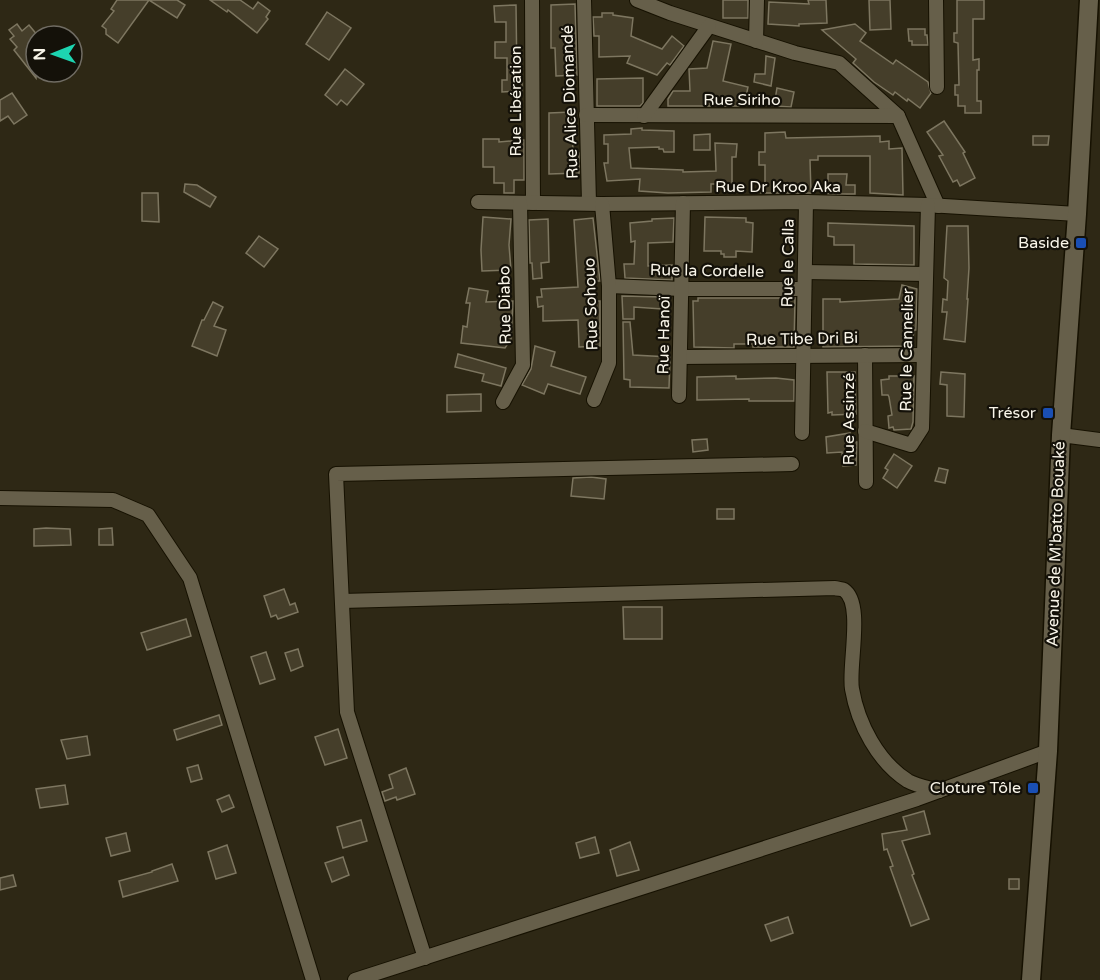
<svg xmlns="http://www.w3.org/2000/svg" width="1100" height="980" viewBox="0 0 1100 980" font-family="'Varela Round',sans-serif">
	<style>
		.building { fill: #453e2a; stroke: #7d7660; stroke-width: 1.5 }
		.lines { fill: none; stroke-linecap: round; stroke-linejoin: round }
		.minor-casing { stroke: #161101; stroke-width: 16 }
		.tertiary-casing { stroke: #161101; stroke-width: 21 }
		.minor { stroke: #665f4a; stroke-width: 14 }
		.tertiary { stroke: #665f4a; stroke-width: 18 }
		.transit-dot { fill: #1a4fb4; stroke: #141109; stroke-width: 2 }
		.labels { text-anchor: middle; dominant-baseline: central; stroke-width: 4.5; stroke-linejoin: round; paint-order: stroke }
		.street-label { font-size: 16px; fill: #f9f5e9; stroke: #141109 }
		.poi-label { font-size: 16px; fill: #f9f5e9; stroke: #141109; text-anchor: end }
	</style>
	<rect width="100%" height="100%" fill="#2e2815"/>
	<g class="building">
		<path d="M117 0H177L185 5 177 18 149 0 118 43 106 34V29L102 26 114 11 111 9Z"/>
		<path d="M210 0H240L253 9 258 2 270 11 266 17 268 19 257 33 228 10 227 12Z"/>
		<rect x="723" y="0" width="25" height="18"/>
		<path d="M808 0H826L827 23 799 24V26L768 24 769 2 809 4Z"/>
		<path d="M869 0H890L891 29 870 30Z"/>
		<path d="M957 0H984V19H973V60L979 59V70H977V101H981V113H965V106H958V95H955V85H959L958 43 954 42V33H957Z"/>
		<path d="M575 4 577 75 556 76 555 48H551V5Z"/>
		<path d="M516 5 517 80H522V91L502 92V80H507V58H495V42H506V22H495L494 6Z"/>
		<path d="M327 12 351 28 329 60 306 44Z"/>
		<path d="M602 13H613V15L633 18 631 36 662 49 672 36 684 46 670 65 667 63 657 75 627 63 630 56 599 57V36H594L593 17H602Z"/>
		<path d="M17 24 22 31 29 25 38 36 28 45 36 55V78L14 50 17 47 10 39 14 36 9 30Z"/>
		<path d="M855 24 866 33 860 41 893 64 896 60 928 82 931 93 920 108 908 99 907 101 895 92 893 95 874 82 853 63 856 59 822 30Z"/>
		<path d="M908 29H925V35H927L928 45H912V41H909Z"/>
		<path d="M713 41 731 44 723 81 748 87 744 106H719L710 104V106H668V99L673 91H690L689 69 707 68Z"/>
		<path d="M766 56 775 58 771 86 754 82 755 74H765Z"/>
		<path d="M345 69 364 84 347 105 341 100 337 105 325 95Z"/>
		<path d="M643 78V103L640 106H597V79Z"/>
		<path d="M777 88 794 92 791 107 774 106Z"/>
		<path d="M12 93 27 115 14 124 8 116 0 121V100Z"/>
		<path d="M572 112 573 153H579V173L549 174V113Z"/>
		<path d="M944 121 965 152 963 153 975 178 960 186 957 180 953 182 939 156 943 155 927 132Z"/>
		<path d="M642 128V130L674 131V152H664L663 149H659V147L629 148 631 168 683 170V172L716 171 715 143 737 144 736 157H732V184H711V192L668 193 639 191 640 179 607 181 604 163H608V144H604V135L631 134V129Z"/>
		<path d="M785 132 786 138 880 136V142L889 141V149L902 148 903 195 870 193V156H818V160H810L811 193H761V185H765V165H759V152H765V133Z"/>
		<path d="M710 134V150H694V135Z"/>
		<path d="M1033 136H1049L1048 145H1033Z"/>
		<path d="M483 139H499V142L524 140V180H514V193H504V183H494V167H483Z"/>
		<path d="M828 174H847L846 185H855V194H828Z"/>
		<path d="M185 184 197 185 216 197 210 207 184 192Z"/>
		<path d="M142 193H158L159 222 142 221Z"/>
		<path d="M483 217 511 219 509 245 511 270 482 271 481 250Z"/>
		<path d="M705 217 746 218V222L753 223 752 252 736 251V257H724V254H721V251H704Z"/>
		<path d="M593 218 600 281H592L593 301H600V346L579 347 578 320 543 321V306L538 307 537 297H542L541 289 578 287 574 220Z"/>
		<path d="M674 218 673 242 648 243V266L672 265V280L625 278 624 264H634L635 241 631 242 630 223 652 221V219Z"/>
		<path d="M548 219 549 262 541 263 542 278 533 279 532 263H530L529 220Z"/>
		<path d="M828 223 914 226V265L854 264V245H834V237L828 236Z"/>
		<path d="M947 226H968L969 268 967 299H968L965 342 944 339 947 312H942L943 299 947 300 948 281 944 278Z"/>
		<path d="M259 236 278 249 264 267 246 253Z"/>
		<path d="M902 285 917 289 916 330H914L912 346 823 347V299H840V302L899 299Z"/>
		<path d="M469 288 488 291 486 302 513 301 511 339 505 348 461 343 463 326 467 327 470 303H466Z"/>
		<path d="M622 296 663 297 662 309 634 307V319H623Z"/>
		<path d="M698 298H795L794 347H753V344H734V348L694 347 693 301H698Z"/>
		<path d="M213 302 223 307 214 326 226 330 217 356 192 346 202 320H204Z"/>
		<path d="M623 322H630L633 355 670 357 669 388 630 387V380L624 379Z"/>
		<path d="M535 346 555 352 551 366 586 377 580 394 548 384 544 394 522 385 531 369Z"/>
		<path d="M458 354 506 368 501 386 482 381 484 374 455 367Z"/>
		<path d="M827 372H855L856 414 832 415V412L828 413Z"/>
		<path d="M941 372 965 374 964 417 947 416V385L940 384Z"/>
		<path d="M736 376V379L776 378 794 380V401H749V399L697 400V377Z"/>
		<path d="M889 376H914L913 422 911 429 894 430 893 427 889 428 888 416 892 415 889 397 888 395H882L881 380 889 379Z"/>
		<path d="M481 394V411L447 412V395Z"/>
		<path d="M850 433V435H854L855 442H857L856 465 843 466 842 452 827 453 826 437Z"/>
		<path d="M707 439 708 450 693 452 692 440Z"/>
		<path d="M894 454 912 466 897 488 883 478 888 470 885 468Z"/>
		<path d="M939 468 948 470 945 483 935 481Z"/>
		<path d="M591 477 606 479 604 499 571 496 573 478Z"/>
		<rect x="717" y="509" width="17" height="10"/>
		<path d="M46 528 70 529 71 545 34 546V529Z"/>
		<path d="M112 528 113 545H99V529Z"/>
		<path d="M284 589 290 605 295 603 298 612 278 619 276 615 271 617 264 596Z"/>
		<path d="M623 607H662V639H624Z"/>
		<path d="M186 619 191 636 147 650 141 633Z"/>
		<path d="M298 649 303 666 291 671 285 653Z"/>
		<path d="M266 652 275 679 260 684 251 657Z"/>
		<path d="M219 715 222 725 177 740 174 730Z"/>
		<path d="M338 729 347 758 325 765 315 737Z"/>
		<path d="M87 736 90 755 67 759 61 740Z"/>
		<path d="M198 765 202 779 191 782 187 768Z"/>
		<path d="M406 768 415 794 397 800 396 797 385 801 382 792 393 788 389 775Z"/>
		<path d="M65 785 68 804 40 808 36 789Z"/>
		<path d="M229 795 234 807 222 812 217 800Z"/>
		<path d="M924 811 930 834 902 841 914 874 912 875 929 919 911 926 890 867 893 866 887 849 884 850 882 834 907 830 903 817Z"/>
		<path d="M361 820 367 841 343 848 337 827Z"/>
		<path d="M126 833 130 851 111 856 106 838Z"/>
		<path d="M595 837 599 853 580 858 576 843Z"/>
		<path d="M630 842 639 870 617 876 610 850Z"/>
		<path d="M227 845 236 873 216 879 208 852Z"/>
		<path d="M343 857 349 875 332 882 325 863Z"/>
		<path d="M172 864 178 881 123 897 119 881 152 872V871Z"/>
		<path d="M13 875 16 886 0 890V878Z"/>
		<rect x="1009" y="879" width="10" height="10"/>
		<path d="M788 917 793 933 771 941 765 925Z"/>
	</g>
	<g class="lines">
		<g class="minor-casing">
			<g id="minor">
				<path d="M532 0 533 203"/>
				<path d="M584 0 589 203"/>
				<path d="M637 0 670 13 795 53 839 63 898 116 938 206"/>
				<path d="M936 0 937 87"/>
				<path d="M756 41 757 0"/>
				<path d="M586 115 898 116"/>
				<path d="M644 116 709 26"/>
				<path d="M478 202 602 204 806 202 928 205 1077 214"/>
				<path d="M805 272 926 274"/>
				<path d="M609 286 682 289H804"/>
				<path d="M865 355 866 482"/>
				<path d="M680 357 923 355"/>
				<path d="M679 396 683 203"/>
				<path d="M594 400 609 363V286L602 204"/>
				<path d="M503 402 523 365 520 203"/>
				<path d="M865 431 911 445 922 428 928 205"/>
				<path d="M802 433 806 202"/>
				<path d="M1061 435 1100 440"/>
				<path d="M0 498 113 500 148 515 190 578 313 980"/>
				<path d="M342 601 835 588C838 589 842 589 844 590 864 603 848 667 852 689 858 724 878 762 908 781 917 786 929 788 939 791"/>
				<path d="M425 958 347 712 336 474 792 464"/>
				<path d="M355 980 917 799 1048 751"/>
			</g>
		</g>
		<g class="tertiary-casing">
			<path id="tertiary" d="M1031 980 1048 751 1061 435 1077 214 1089 0"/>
		</g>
		<use href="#minor" class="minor"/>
		<use href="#tertiary" class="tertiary"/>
	</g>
	<g class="transit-dot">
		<rect x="1075" y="237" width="12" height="12" rx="3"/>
		<rect x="1042" y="407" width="12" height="12" rx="3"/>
		<rect x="1027" y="782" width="12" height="12" rx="3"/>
	</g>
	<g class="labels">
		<g class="street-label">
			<text x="742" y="100">Rue Siriho</text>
			<text transform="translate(516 101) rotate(-90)">Rue Libération</text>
			<text transform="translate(570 102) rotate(-92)">Rue Alice Diomandé</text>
			<text x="778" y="187">Rue Dr Kroo Aka</text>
			<text transform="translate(788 263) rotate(-89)">Rue le Calla</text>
			<text transform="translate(707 271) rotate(1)">Rue la Cordelle</text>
			<text transform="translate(591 304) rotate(-92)">Rue Sohouo</text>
			<text transform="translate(505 305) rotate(-91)">Rue Diabo</text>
			<text transform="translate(664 335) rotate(-89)">Rue Hanoï</text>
			<text transform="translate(802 339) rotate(-1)">Rue Tibe Dri Bi</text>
			<text transform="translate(907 350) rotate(-89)">Rue le Cannelier</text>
			<text transform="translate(849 419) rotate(-90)">Rue Assinzé</text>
			<text transform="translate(1056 544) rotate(-88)">Avenue de M'batto Bouaké</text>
		</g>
		<g class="poi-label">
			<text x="1069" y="243">Baside</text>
			<text x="1036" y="413">Trésor</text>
			<text x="1021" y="788">Cloture Tôle</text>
		</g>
	</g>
	<g transform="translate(54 54) rotate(269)"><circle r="28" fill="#141109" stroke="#706c63" stroke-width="1.5"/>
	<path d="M0-4.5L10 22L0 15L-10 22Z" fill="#1dd5b1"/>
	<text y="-9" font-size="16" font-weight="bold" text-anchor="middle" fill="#f9f5e9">N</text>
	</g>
</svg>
